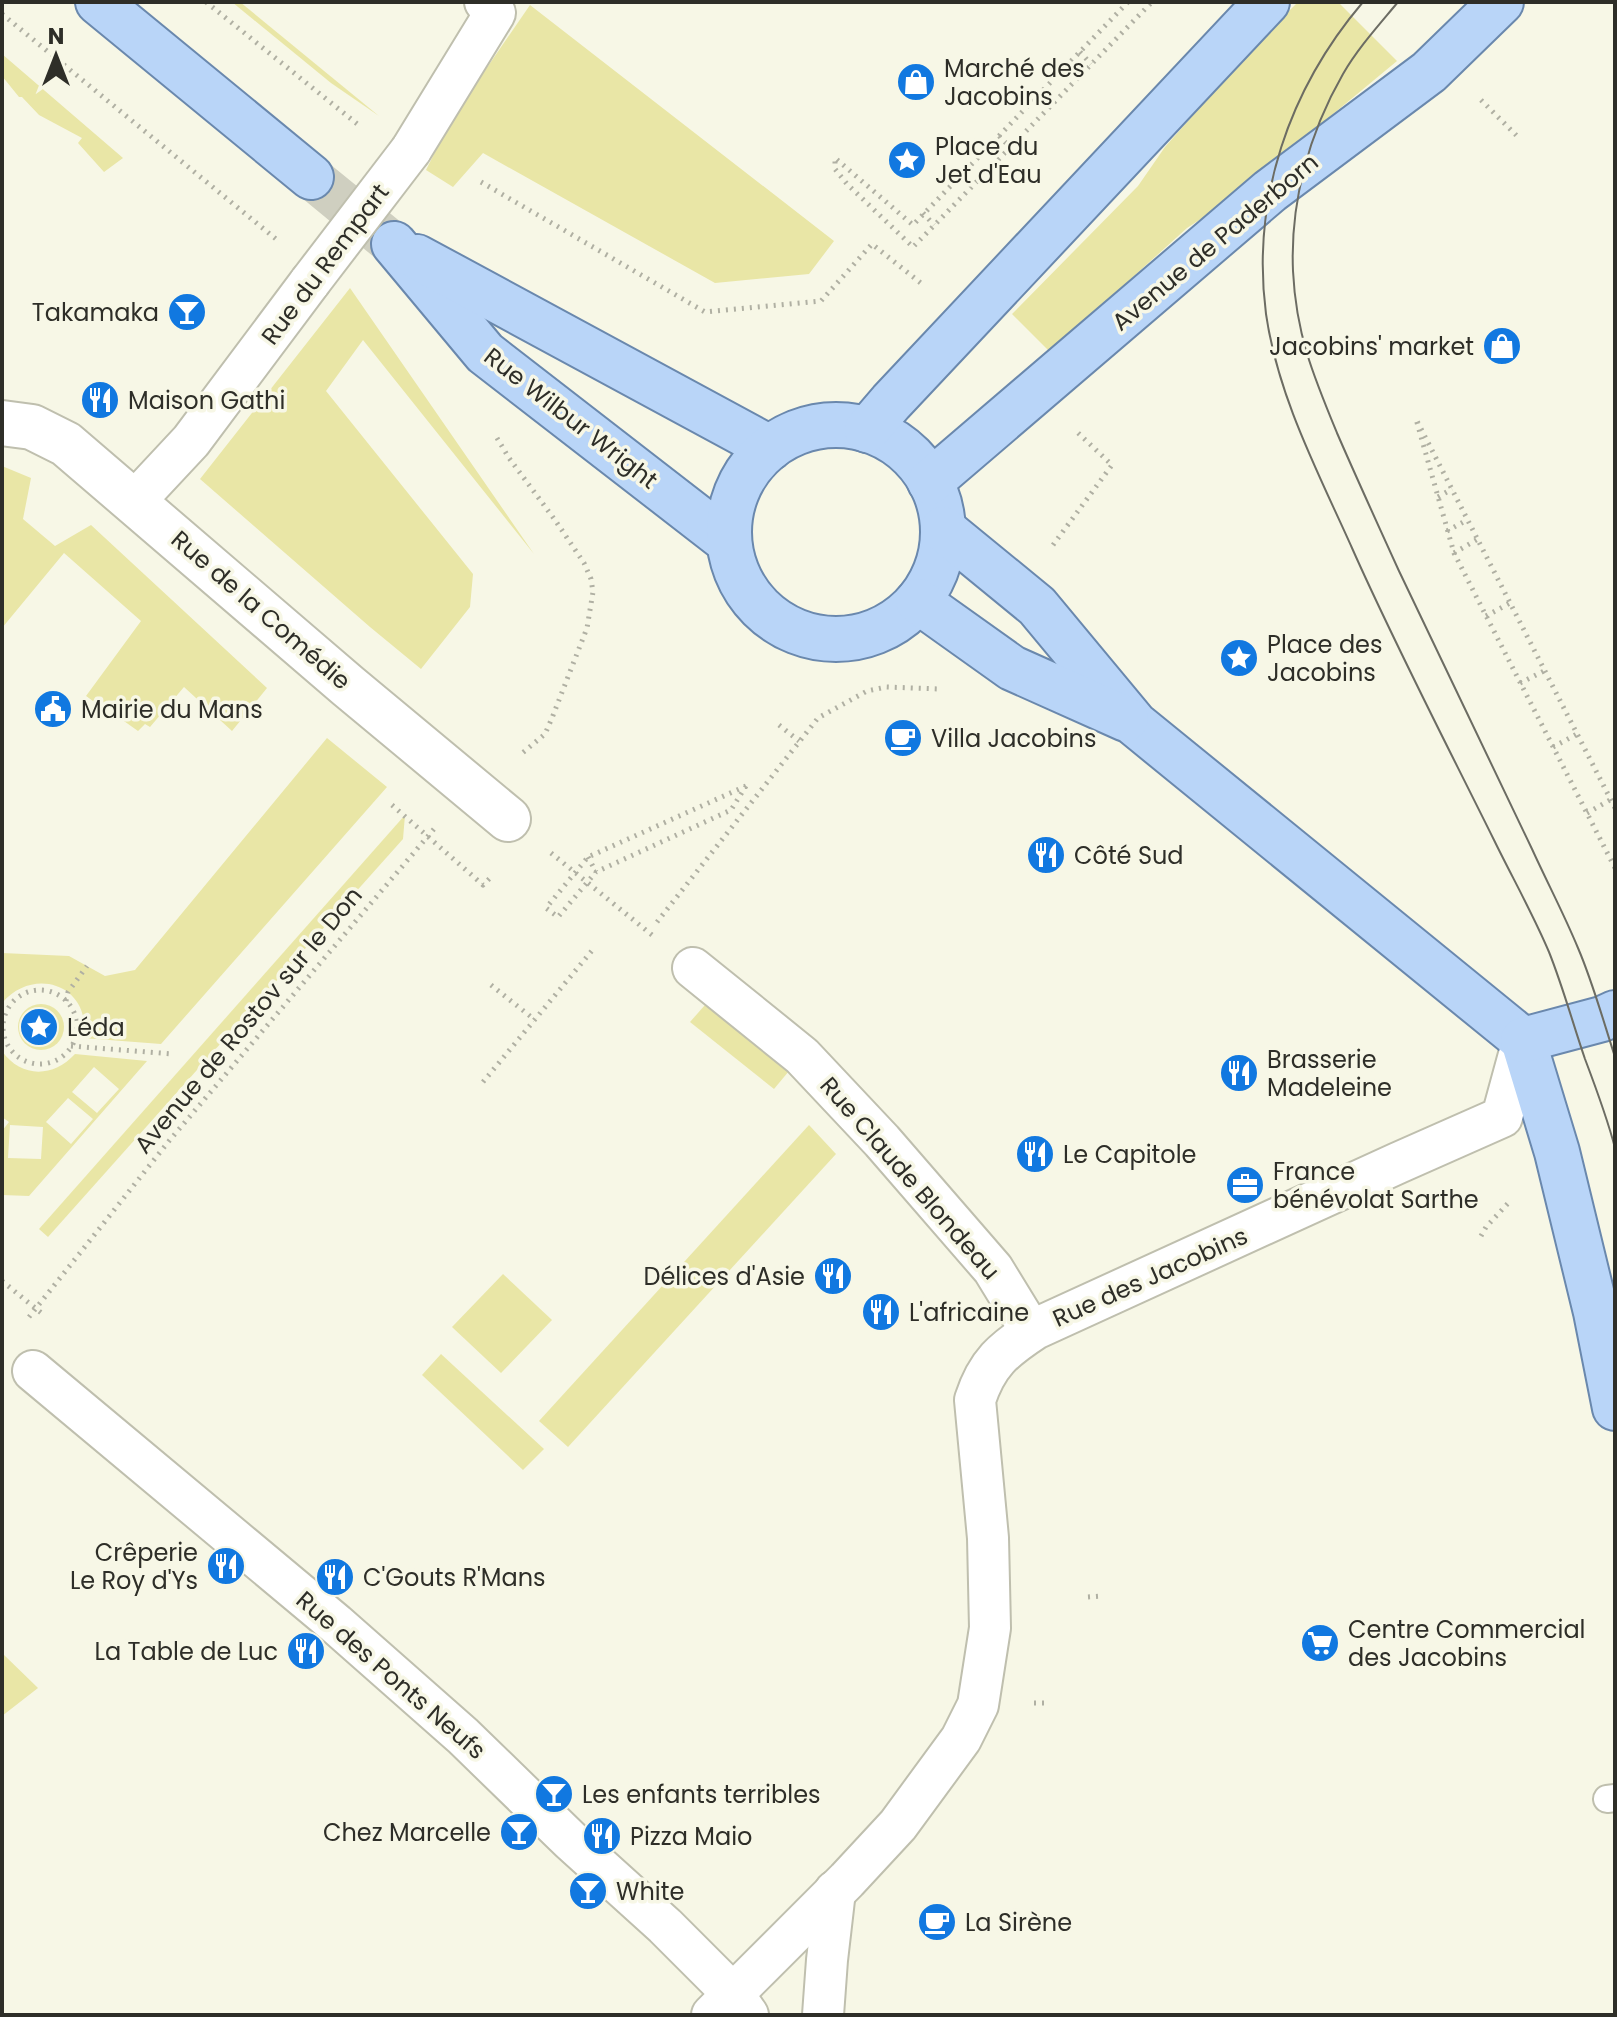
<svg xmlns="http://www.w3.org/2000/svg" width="1617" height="2017" viewBox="0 0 1617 2017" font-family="Poppins,sans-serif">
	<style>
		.green { fill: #e9e6a6; fill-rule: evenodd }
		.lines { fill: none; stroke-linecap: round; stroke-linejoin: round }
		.primary-tunnel { stroke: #cfcfc0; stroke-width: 44; stroke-dasharray: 44 22; stroke-linecap: butt }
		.service-casing { stroke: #bfbfae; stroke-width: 30 }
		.pedestrian-casing { stroke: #bfbfae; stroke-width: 44 }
		.minor-casing { stroke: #bfbfae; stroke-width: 48 }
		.primary-casing { stroke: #6a88ad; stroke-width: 48 }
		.path { stroke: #b0b0a3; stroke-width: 5; stroke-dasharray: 2 6; stroke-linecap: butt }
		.service { stroke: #fff; stroke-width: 26 }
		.pedestrian { stroke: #fff; stroke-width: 40 }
		.minor { stroke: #fff; stroke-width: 44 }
		.primary { stroke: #b9d5f8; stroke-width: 44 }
		.tram { stroke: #6c6c63; stroke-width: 2 }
		.pedestrian-bridge-casing { stroke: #bfbfae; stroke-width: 44; stroke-linecap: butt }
		.pedestrian-bridge { stroke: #fff; stroke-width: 40 }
		.labels { text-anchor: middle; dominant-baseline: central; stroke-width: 7; stroke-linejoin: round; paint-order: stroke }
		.poi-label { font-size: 24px; fill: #2e2e28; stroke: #f7f7e6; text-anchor: start }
		.street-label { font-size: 24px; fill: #2e2e28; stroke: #f7f7e6 }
	</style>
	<rect width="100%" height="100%" fill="#f7f7e6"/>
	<g class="green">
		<path d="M232 2H240L379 116 331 83Z"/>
		<path d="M1298 2H1338L1397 61 1227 202 1187 228 1050 352 1012 314 1138 186 1165 147 1255 45Z"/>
		<path d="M530 5 834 241 809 274 715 283 483 153 453 187 426 170 451 120Z"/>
		<path d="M2 54 123 158 104 172 78 143 82 138 39 115 22 97H19L2 76Z"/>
		<path d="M350 288 534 554 363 340 326 391 473 574 470 607 421 669 370 627 200 479Z"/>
		<path d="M2 466 31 478 23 519 55 546 91 525 267 688 232 731 184 687 150 727 145 724 138 731 114 714 116 707 113 703 107 711 86 696 141 621 64 553 2 628Z"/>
		<path d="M327 738 387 787 161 1044 83 1038C93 988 36 964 2 1003V953L69 956 105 976 135 970Z"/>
		<path d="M405 815 403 839 48 1237 39 1229Z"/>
		<circle cx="41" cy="1027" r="23"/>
		<path d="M705 1005 789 1071 774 1089 690 1022Z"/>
		<path d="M2 1051C21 1078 53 1078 75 1054L147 1061 29 1196 2 1195V1131L9 1122 2 1117ZM94 1067 119 1089 97 1113 72 1092ZM68 1098 93 1119 71 1144 46 1122ZM10 1125 43 1127 41 1159 8 1158Z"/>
		<path d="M809 1125 836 1154 568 1447 539 1421Z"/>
		<path d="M503 1274 552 1320 501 1373 452 1327Z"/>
		<path d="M441 1354 544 1449 523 1470 422 1375Z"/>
		<path d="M2 1653 38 1688 2 1716Z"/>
	</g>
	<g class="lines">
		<path class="primary-tunnel" d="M311 177 388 240"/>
		<g class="service-casing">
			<path id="service" d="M1607 1799 1615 1798"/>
		</g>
		<g class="pedestrian-casing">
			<g id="pedestrian">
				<path d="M411 150 495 13 485 2"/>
				<path d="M135 501 191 441 310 282"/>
				<path d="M693 968 802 1056 882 1141 993 1269 1031 1331"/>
				<path d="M33 1371 336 1624 463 1736 571 1841 665 1926 734 1995 748 2015"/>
				<path d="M712 2015 847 1880 898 1825 961 1739 978 1705 990 1628 988 1538 975 1400C987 1363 1003 1350 1035 1329L1398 1163 1502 1117 1523 1040"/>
				<path d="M823 2015 827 1960 835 1891"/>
			</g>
		</g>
		<g class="minor-casing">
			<path id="minor" d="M2 423 32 427 66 444 348 686 508 819"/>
		</g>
		<g class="primary-casing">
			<g id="primary">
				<path d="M98 2 311 177"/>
				<path d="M394 244 485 353 729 542"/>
				<path d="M417 257 770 448"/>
				<circle cx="836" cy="532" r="107"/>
				<path d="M867 430 891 402 1267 2"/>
				<path d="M930 482 1270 191 1429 72 1501 2"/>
				<path d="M943 529 1037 606 1135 724 1523 1040"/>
				<path d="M918 601 1012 668 1126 719"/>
				<path d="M1523 1040 1557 1152 1596 1312 1615 1408"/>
				<path d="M1523 1040 1602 1019 1615 1013"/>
			</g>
		</g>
		<g class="path">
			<path d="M206 2 361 127"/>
			<path d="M1128 2 913 225 835 158V169L847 184 913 247 1152 2"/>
			<path d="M2 14 276 239"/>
			<path d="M1080 52 1091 64"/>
			<path d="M1481 100 1519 138"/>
			<path d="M999 136 1010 147"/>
			<path d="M481 182 705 312 821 301 872 244 922 284"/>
			<path d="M923 213 934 225"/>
			<path d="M497 438 509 458 555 520 584 563 591 579 593 592 587 628 552 718 545 734 520 755"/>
			<path d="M1438 497 1452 489"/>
			<path d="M1447 531 1467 520"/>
			<path d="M1053 545 1112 465 1075 430"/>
			<path d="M1454 553 1478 539"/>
			<path d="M1486 616 1510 603"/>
			<path d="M1520 683 1544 671"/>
			<path d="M779 725 799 741"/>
			<path d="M1553 747 1577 734"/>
			<path d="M746 786 731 810 596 872 558 917 546 908 588 857Z"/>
			<path d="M392 805 483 885 493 875"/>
			<path d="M1615 808 1416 419 1454 553 1615 868"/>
			<path d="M1587 813 1610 800"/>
			<path d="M551 853 652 935"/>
			<path d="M588 857 596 872"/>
			<path d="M657 922 818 718 867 691 886 687 940 689"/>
			<path d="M491 985 535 1020"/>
			<circle cx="40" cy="1027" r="37"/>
			<path d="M66 1001 68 992 87 966"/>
			<path d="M71 1046 173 1054"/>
			<path d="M483 1082 595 947"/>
			<path d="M1481 1236 1486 1227 1511 1200"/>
			<path d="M2 1281 45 1316"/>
			<path d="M29 1317 169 1141 434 829"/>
			<path d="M1088 1597 1103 1596"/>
			<path d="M1034 1703H1049"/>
		</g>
		<use href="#service" class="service"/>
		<use href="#pedestrian" class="pedestrian"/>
		<use href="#minor" class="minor"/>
		<use href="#primary" class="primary"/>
		<g class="tram">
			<path d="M1363 2C1289 89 1251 199 1266 314 1278 397 1318 472 1352 548 1396 647 1446 743 1494 840 1512 877 1533 914 1549 952 1563 987 1573 1024 1585 1059 1596 1088 1607 1117 1615 1148"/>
			<path d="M1398 2C1379 25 1358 48 1343 74 1309 133 1290 202 1293 271 1296 334 1313 375 1337 433 1357 479 1378 525 1399 571 1443 664 1488 756 1532 849 1547 882 1564 914 1578 948 1593 983 1603 1020 1615 1057"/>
		</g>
		<g class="pedestrian-bridge-casing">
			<path id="pedestrian-bridge" d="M310 282 411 150"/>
		</g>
		<use href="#pedestrian-bridge" class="pedestrian-bridge"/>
	</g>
	<defs>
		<g id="shop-disc" transform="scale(2)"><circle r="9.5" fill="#1178e0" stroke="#f7f7e6"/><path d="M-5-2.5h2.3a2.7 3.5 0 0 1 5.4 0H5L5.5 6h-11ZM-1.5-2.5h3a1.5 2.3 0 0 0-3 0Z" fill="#fff"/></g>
		<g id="sight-disc" transform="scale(2)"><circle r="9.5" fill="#1178e0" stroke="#f7f7e6"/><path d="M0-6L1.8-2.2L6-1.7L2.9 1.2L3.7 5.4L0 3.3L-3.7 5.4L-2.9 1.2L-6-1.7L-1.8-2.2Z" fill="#fff"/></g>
		<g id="bar-disc" transform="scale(2)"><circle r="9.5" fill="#1178e0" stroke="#f7f7e6"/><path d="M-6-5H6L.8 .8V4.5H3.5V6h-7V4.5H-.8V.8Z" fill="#fff"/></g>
		<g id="restaurant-disc" transform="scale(2)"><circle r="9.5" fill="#1178e0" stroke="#f7f7e6"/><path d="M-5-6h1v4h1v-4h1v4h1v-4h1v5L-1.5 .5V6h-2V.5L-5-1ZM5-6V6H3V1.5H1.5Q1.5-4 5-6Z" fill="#fff"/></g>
		<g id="civic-disc" transform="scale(2)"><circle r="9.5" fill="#1178e0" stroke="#f7f7e6"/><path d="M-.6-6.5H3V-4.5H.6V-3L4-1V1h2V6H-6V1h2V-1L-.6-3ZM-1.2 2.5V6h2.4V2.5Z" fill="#fff"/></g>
		<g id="cafe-disc" transform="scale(2)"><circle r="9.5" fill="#1178e0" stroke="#f7f7e6"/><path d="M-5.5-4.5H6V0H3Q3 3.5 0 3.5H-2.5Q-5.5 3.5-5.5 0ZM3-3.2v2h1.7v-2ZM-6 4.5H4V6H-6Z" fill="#fff"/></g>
		<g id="office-disc" transform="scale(2)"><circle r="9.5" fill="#1178e0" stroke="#f7f7e6"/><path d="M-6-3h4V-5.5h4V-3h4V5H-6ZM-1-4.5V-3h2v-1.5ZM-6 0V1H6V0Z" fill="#fff"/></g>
		<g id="supermarket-disc" transform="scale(2)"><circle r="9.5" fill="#1178e0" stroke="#f7f7e6"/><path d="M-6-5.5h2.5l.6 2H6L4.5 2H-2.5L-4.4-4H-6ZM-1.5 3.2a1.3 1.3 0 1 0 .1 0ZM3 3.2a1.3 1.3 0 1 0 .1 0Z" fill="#fff"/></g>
	</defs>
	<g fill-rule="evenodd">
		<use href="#shop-disc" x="916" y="82"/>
		<use href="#sight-disc" x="907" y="160"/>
		<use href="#bar-disc" x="187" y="312"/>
		<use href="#shop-disc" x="1502" y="346"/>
		<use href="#restaurant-disc" x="100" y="400"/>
		<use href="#sight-disc" x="1239" y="658"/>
		<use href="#civic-disc" x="53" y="709"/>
		<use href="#cafe-disc" x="903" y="738"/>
		<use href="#restaurant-disc" x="1046" y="855"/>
		<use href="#sight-disc" x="39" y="1027"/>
		<use href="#restaurant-disc" x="1239" y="1073"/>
		<use href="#restaurant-disc" x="1035" y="1154"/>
		<use href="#office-disc" x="1245" y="1185"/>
		<use href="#restaurant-disc" x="833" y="1276"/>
		<use href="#restaurant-disc" x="881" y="1312"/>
		<use href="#restaurant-disc" x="226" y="1566"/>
		<use href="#restaurant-disc" x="335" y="1577"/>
		<use href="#supermarket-disc" x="1320" y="1643"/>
		<use href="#restaurant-disc" x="306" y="1651"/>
		<use href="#bar-disc" x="554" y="1794"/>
		<use href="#bar-disc" x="519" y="1832"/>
		<use href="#restaurant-disc" x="602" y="1836"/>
		<use href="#bar-disc" x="588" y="1891"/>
		<use href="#cafe-disc" x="937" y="1922"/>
	</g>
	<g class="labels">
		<g class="poi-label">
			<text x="944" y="68">Marché des<tspan x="944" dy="28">Jacobins</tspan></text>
			<text x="935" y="146">Place du<tspan x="935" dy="28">Jet d'Eau</tspan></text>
			<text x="159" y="312" text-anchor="end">Takamaka</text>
			<text x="1474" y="346" text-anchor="end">Jacobins' market</text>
			<text x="128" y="400">Maison Gathi</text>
			<text x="1267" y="644">Place des<tspan x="1267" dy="28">Jacobins</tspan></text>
			<text x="81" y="709">Mairie du Mans</text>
			<text x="931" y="738">Villa Jacobins</text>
			<text x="1074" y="855">Côté Sud</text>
			<text x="67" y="1027">Léda</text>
			<text x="1267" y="1059">Brasserie<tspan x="1267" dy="28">Madeleine</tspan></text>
			<text x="1063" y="1154">Le Capitole</text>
			<text x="1273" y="1171">France<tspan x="1273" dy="28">bénévolat Sarthe</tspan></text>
			<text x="805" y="1276" text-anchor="end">Délices d'Asie</text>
			<text x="909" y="1312">L'africaine</text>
			<text x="198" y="1552" text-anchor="end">Crêperie<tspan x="198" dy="28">Le Roy d'Ys</tspan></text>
			<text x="363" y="1577">C'Gouts R'Mans</text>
			<text x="1348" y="1629">Centre Commercial<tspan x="1348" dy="28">des Jacobins</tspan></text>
			<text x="278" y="1651" text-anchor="end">La Table de Luc</text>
			<text x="582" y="1794">Les enfants terribles</text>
			<text x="491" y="1832" text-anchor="end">Chez Marcelle</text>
			<text x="630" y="1836">Pizza Maio</text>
			<text x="616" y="1891">White</text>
			<text x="965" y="1922">La Sirène</text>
		</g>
		<g class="street-label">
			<text transform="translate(1215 242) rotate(-40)">Avenue de Paderborn</text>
			<text transform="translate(325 264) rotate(-53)">Rue du Rempart</text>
			<text transform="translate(571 418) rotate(38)">Rue Wilbur Wright</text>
			<text transform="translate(261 610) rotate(41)">Rue de la Comédie</text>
			<text transform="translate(248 1020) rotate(-50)">Avenue de Rostov sur le Don</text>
			<text transform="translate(910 1178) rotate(49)">Rue Claude Blondeau</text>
			<text transform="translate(1150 1277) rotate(-24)">Rue des Jacobins</text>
			<text transform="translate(391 1675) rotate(41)">Rue des Ponts Neufs</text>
		</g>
	</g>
	<rect width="1617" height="2017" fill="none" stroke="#2e2e28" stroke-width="8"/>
	<g transform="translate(56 56)" stroke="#f7f7e6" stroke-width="6" paint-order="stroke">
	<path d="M0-6L14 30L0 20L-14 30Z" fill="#2e2e28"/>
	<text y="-12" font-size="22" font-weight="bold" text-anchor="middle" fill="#2e2e28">N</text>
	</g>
</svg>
